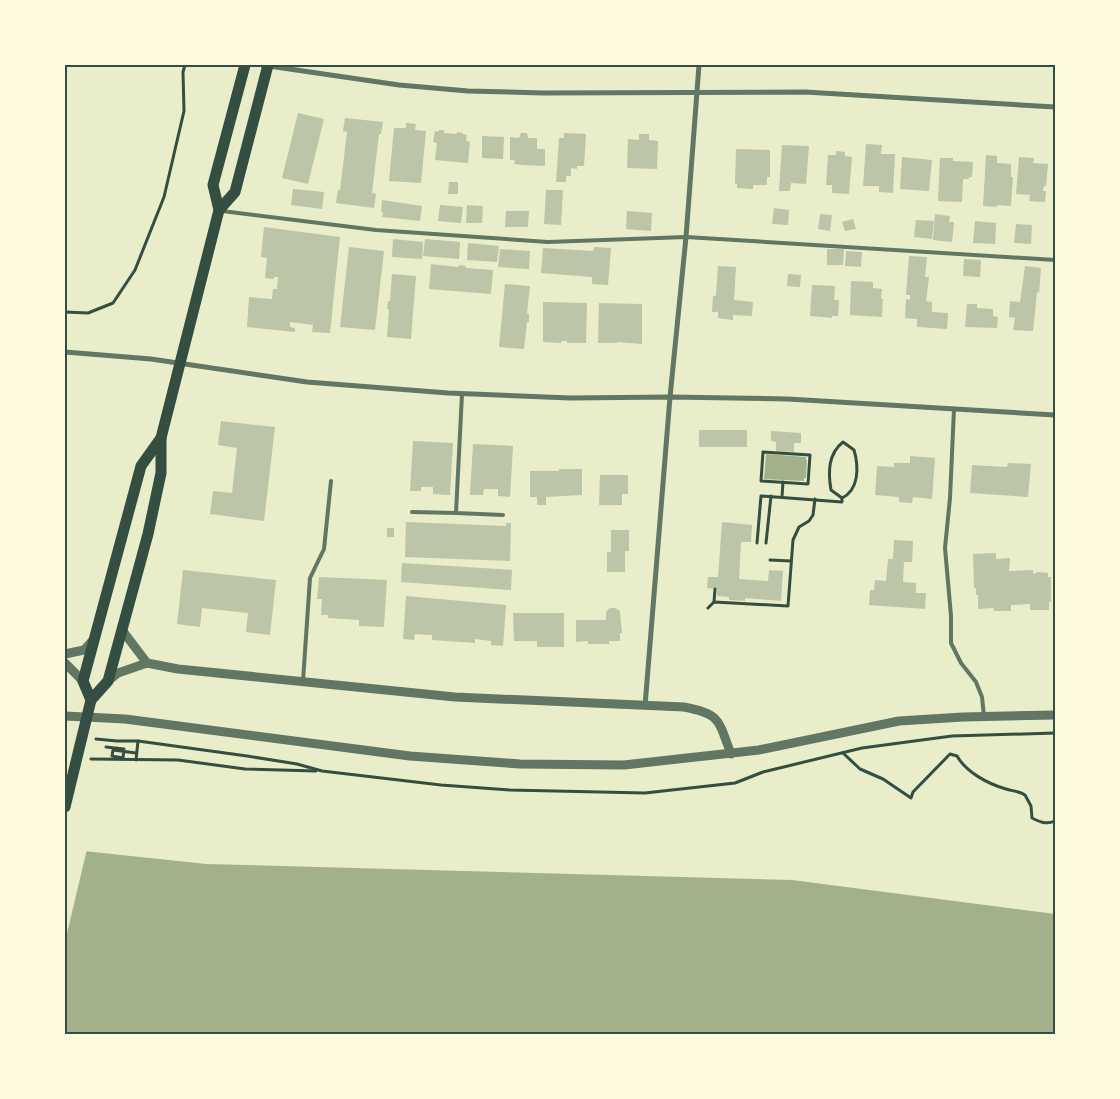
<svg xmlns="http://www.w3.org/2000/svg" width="1120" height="1099" viewBox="0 0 1120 1099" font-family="Lato,sans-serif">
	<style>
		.water { fill: #a3b18a }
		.pier { fill: #e9edc9 }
		.building { fill: #bcc5a7 }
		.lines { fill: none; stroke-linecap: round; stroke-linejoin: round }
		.path { stroke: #344e41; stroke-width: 3 }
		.service { stroke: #617663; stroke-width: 4 }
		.minor { stroke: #617663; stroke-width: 5 }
		.tertiary { stroke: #617663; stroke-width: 9 }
		.primary { stroke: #344e41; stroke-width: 11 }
		.neatline { fill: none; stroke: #344e41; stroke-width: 2 }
	</style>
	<rect width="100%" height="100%" fill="#e9edc9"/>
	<g class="water">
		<path d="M766 454 806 457V460H807L806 478H804V481L764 479Z"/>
		<path d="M65 849 206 864 792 880 1055 914V1034H65Z"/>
	</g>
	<path class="pier" d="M65 847 87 849 65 942Z"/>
	<g class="building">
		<path d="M298 113 324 119 308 184 282 178Z"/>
		<path d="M345 118 383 122 381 134H379L372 193 376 194 374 208 336 203 338 190H340L347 132 343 131Z"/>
		<path d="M406 123 416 124 415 130 426 131 421 183 389 181 394 128H406Z"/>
		<path d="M439 130H444V133L457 134V132L463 133 462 134 467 135 466 141 470 142 468 163 435 160 437 143 433 142 435 131 438 132Z"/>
		<path d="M521 133H527L528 138H537V149H545V166L523 165 514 164 515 160H510V137L519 138Z"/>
		<path d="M564 133 586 134 584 166H577V169L571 168V176H566V182H556L559 138H564Z"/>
		<path d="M639 134H649V140L658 141 657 169 627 168 628 139 639 140Z"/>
		<path d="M482 136 504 137 503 159 482 158Z"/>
		<path d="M866 144 882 145 881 154H895L893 193 879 192V186H863Z"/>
		<path d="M782 145 809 146 806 184 791 183 790 191H779Z"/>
		<path d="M736 149 770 150V177H767V185H753V189L737 188V184H735Z"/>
		<path d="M836 151 845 152V156L852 157 849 194 832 193V185H826L828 155H836Z"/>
		<path d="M986 155 997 156V163L1011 164V177H1013L1011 206 997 205V207L983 206Z"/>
		<path d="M902 157 932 160 929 191 900 189Z"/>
		<path d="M1019 157 1034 158 1033 163 1048 164 1046 186H1044L1043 191H1046L1045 202 1029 201 1030 195 1016 194Z"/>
		<path d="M940 158H953V161L973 162 972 177H969V179H963L962 202 938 201Z"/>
		<path d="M449 182H458V194H448Z"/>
		<path d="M293 189 324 192 322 209 291 205Z"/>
		<path d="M546 190H563L561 225 544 224Z"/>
		<path d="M382 200 422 206 420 221 382 217 383 212H381Z"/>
		<path d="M440 205 463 207 461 223 438 221Z"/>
		<path d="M467 205 483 206 482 223H466Z"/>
		<path d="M774 208 789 210 788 225 772 224Z"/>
		<path d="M506 211H529L528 227H505Z"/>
		<path d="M627 211 652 213 651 231 626 229Z"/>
		<path d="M820 214 832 215 830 231 818 229Z"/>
		<path d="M935 214 950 216 949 222H954L952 242 933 240Z"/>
		<path d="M853 219 856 229 845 231 842 222Z"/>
		<path d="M916 220 934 221 932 239 914 237Z"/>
		<path d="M975 221 996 223 995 244 973 243Z"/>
		<path d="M1016 224 1032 225 1031 244 1014 243Z"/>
		<path d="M264 227 340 237 330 333 312 332 313 325 290 322V327L295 328V332L247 327 249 297 272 299 273 289H277L278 277H274V279L265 278 267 258 261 257Z"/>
		<path d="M393 239 423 242 422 259 392 257Z"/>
		<path d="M425 239 460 242 459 259 423 256Z"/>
		<path d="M468 243 499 246 497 262 467 260Z"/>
		<path d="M349 247 384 251 375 330 340 327Z"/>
		<path d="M594 247 611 248 608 285 592 284V277L541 273 543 248 593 251Z"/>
		<path d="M500 249 530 251 529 269 498 267Z"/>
		<path d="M827 249H844L843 265H827Z"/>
		<path d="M846 251 862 252 861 267 845 266Z"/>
		<path d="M909 256 927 257 925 277H929L926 301 932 302V312L948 313 947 329 917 327V319L905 318 906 299 910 300V295H906Z"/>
		<path d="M964 259 981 260 980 277 963 276Z"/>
		<path d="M431 264 458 267 459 265 466 266V268L493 270 491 294 429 289Z"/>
		<path d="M718 266 736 267 734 300 753 302 752 316 733 315V320L718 318V312H712L713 296H716Z"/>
		<path d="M1025 266 1041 268 1039 293 1037 292 1033 331 1013 330 1015 318 1009 317 1010 301 1020 302Z"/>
		<path d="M392 274 416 276 411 339 387 337 389 309H387L388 301H390Z"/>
		<path d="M788 274 801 275 800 287 787 286Z"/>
		<path d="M851 281 873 282V288L882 289 881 299H883L882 317 850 315Z"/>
		<path d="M505 284 530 286 527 313 529 314V322H527L524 349 499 347Z"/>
		<path d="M812 285 835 286 834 300H839L838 316H832V318L810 316Z"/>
		<path d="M543 302 587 303 586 343H567V341H562L561 343 543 342Z"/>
		<path d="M599 303 642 304V344L617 342V343H598Z"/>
		<path d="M967 304H977V308L993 309V316L998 317 997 328 965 327Z"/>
		<path d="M221 421 275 427 264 521 210 514 213 491 232 493 237 448 218 445Z"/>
		<rect x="699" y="430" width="48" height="17"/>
		<path d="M771 431 801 433V443H794V452L776 451V442L771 441Z"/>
		<path d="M413 441 453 443 450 495 433 494V487H421V491H410Z"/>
		<path d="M473 444 513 446 510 497 498 496V489H484L483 495H470Z"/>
		<path d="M910 456 935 458 932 499 913 497 912 503 899 502V497L875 495 877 466 894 467V463H910Z"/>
		<path d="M1008 463 1031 464 1028 497 970 493 972 465 1007 467Z"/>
		<path d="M559 469H582V495L546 497V505H537V497H530V471H559Z"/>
		<path d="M600 475H628V494H622V505H599Z"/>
		<path d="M406 522 506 526V523H511L510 561 405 557Z"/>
		<path d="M722 522 752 525 751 542H741L739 579 768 581 769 570 783 571 781 601 745 598V601L729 600V597L717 596V589L707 588 708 577H718Z"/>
		<rect x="387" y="528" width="7" height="9"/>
		<path d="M611 530H629V551H625V572H607V552H611Z"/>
		<path d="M894 540 913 541 912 562H904L903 582 916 583V593H926L925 609 869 605 870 590H874L875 580 886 581 888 559H893Z"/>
		<path d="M996 553V559L1010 558 1009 571 1033 570V574L1038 572 1048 573V577H1051V602H1049V610H1030V604L1011 605V611H994L993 608 978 609V595H976V588H974L973 554Z"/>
		<path d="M402 563 512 570 511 590 401 582Z"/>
		<path d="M183 570 276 580 270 635 246 632 248 613 202 608 200 627 177 624Z"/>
		<path d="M319 577 387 580 384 627 359 626V620L328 618V615H321L322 599H317Z"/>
		<path d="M406 596 506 605 503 646 491 645V641L475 639V643L432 640V635L415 634 414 640 403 639Z"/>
		<path d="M610 608H615L620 611 622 633H620V641H609V644H588V641L576 642V620H606V612Z"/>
		<path d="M513 613H564V647H537V641H514Z"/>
	</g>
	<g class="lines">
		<g class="path">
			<path d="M65 312 88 313 113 303 135 270 164 197 184 111 183 72 185 65"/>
			<path d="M843 442 854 450C859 467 859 490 842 498L831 490C828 472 828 454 843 442Z"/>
			<path d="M763 452 810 455 808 484 761 481Z"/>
			<path d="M782 497 783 482"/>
			<path d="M757 543 761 496 842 502V498"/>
			<path d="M766 543 771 496"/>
			<path d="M770 560 791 561"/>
			<path d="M714 602 715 589"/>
			<path d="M708 608 714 602 788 606 793 540 799 527 809 521 813 515 815 499"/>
			<path d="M65 686V696"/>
			<path d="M96 739 117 741H138L247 756 297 764 322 771 441 785 510 790 645 793 735 783 763 772 862 748 952 736 1055 733"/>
			<path d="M106 747 124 749 123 758 112 756 113 750 136 753"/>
			<path d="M843 753 860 769 883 779 911 798 913 792 950 754 957 756C966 772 988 784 1006 789 1012 791 1019 791 1025 795L1031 806 1032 818C1040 822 1046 825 1055 821"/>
			<path d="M91 759 178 760 245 769 316 771"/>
			<path d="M136 760 138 741"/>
		</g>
		<g class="service">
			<path d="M222 211 376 230 548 242 686 237 1055 260"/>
			<path d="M462 394 456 513 503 515"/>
			<path d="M954 409 950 498 945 548 951 616V643L961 663 976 682 982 697 984 716"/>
			<path d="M412 512 456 513"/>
			<path d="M303 681 310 578 324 549 331 481"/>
		</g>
		<g class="minor">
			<path d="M262 65 399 85 468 91 543 93 805 92 1055 107"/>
			<path d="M65 352 151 359 307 382 448 393 570 398 670 397 788 399 1055 415"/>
			<path d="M645 706 670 397 686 237 699 65"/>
		</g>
		<g class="tertiary">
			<path d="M122 630 147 663"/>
			<path d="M65 654 84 650 94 639"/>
			<path d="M65 663 83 681"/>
			<path d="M108 681 118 673 147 663 178 669 455 697 684 707C721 714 718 720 731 754"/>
			<path d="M65 716 125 719 410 756 520 764 624 765 759 750 899 721 963 717 1055 715"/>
		</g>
		<g class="primary">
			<path d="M219 210 213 185 245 65"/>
			<path d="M91 700 83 681 141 466 161 438"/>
			<path d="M65 807 91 700 108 681 148 534 161 473V438L219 210 235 192 268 65"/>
		</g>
	</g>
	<rect width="1120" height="1099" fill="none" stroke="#fefae0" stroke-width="132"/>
	<rect x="66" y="66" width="988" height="967" class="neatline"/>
</svg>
